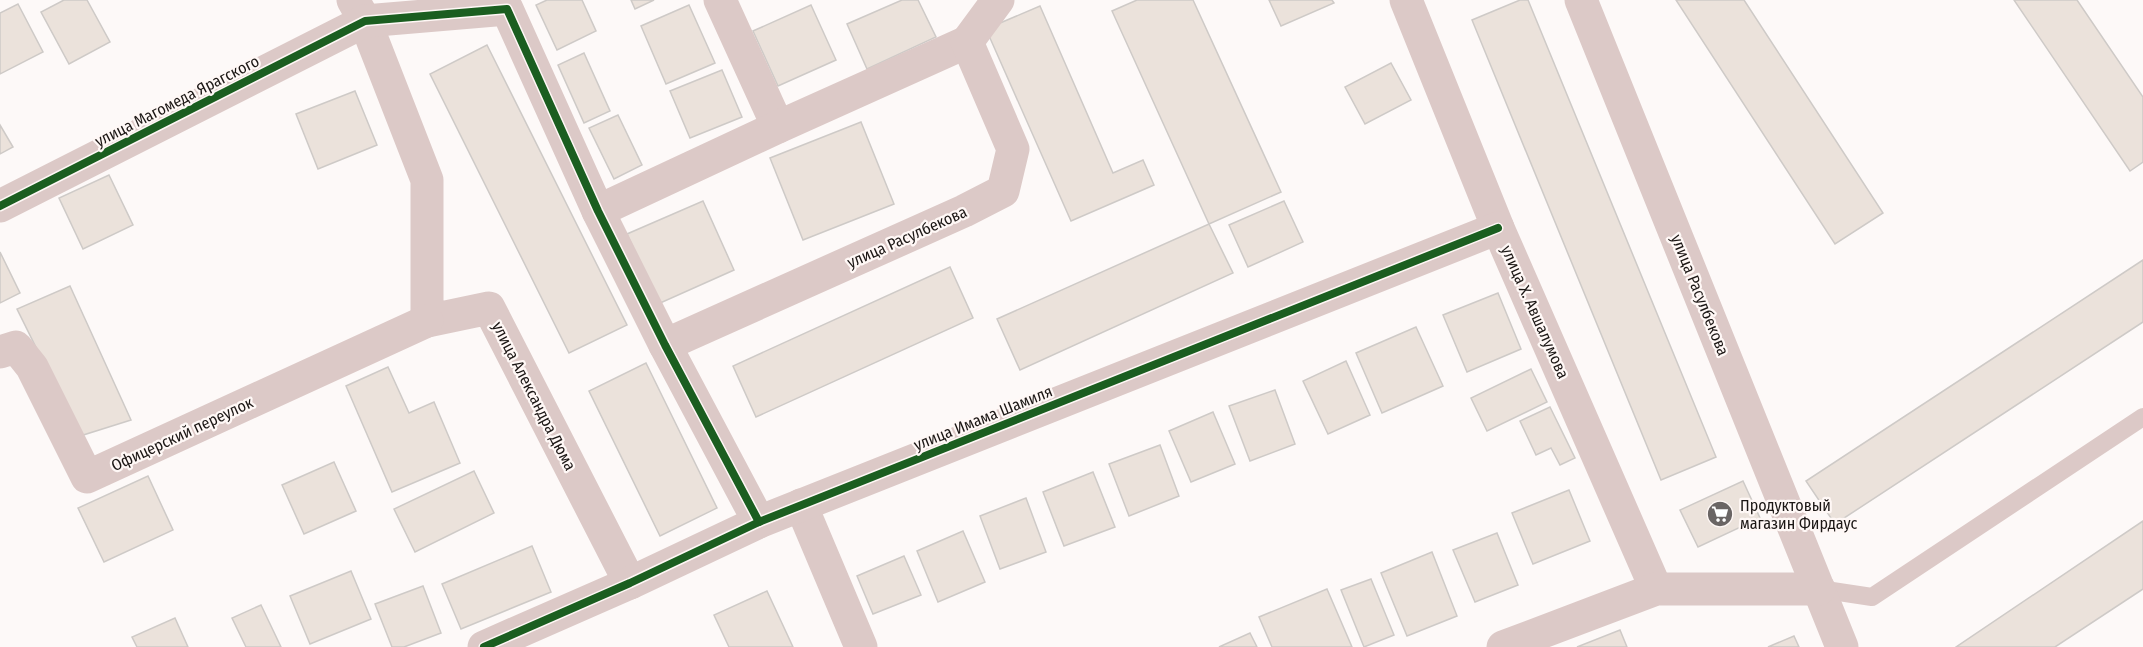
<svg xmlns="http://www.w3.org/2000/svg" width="2143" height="647" viewBox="0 0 2143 647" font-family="'Fira Sans Condensed',sans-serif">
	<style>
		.building { fill: #ebe2db; stroke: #cecac7; stroke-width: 1.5 }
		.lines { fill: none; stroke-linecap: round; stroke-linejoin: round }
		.service { stroke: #dcc9c7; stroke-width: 18 }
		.minor { stroke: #dcc9c7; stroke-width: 33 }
		.cycleway-casing { stroke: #fff8f6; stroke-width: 11 }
		.cycleway { stroke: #1b5e20; stroke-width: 8 }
		.labels { text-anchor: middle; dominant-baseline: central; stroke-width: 4.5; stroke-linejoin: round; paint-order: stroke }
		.street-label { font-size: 16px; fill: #1b1614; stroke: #fff8f6 }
		.poi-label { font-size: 16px; fill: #1b1614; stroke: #fff8f6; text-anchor: start }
	</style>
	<rect width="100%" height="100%" fill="#fdf9f8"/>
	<g class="building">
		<path d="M64 0H87L110 42 69 64 41 12Z"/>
		<path d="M547 0H582L596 31 557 50 536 5Z"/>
		<path d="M631 0H654L635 9Z"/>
		<path d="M902 0H918L936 37 867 69 847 24Z"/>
		<path d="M1137 0H1193L1281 192 1209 224 1112 11Z"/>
		<path d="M1269 0H1332L1334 3 1281 26Z"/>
		<path d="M1520 0H1528L1716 457 1661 480 1472 20Z"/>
		<path d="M1676 0H1744L1883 213 1835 244Z"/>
		<path d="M2014 0H2077L2143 97V162L2130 171Z"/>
		<path d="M18 4 43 52 0 74V13Z"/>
		<path d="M689 5 715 63 666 84 641 26Z"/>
		<path d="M811 5 836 60 778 86 753 31Z"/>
		<path d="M1040 6 1113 173 1143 160 1154 185 1071 221 986 29Z"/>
		<path d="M487 45 627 325 569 353 430 74Z"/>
		<path d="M584 53 610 111 584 123 558 65Z"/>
		<path d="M1391 63 1411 100 1365 124 1345 87Z"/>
		<path d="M722 70 742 117 690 138 670 91Z"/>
		<path d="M355 91 377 145 318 169 296 114Z"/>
		<path d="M618 115 642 165 614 179 589 128Z"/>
		<path d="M861 122 894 204 803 240 770 158Z"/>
		<path d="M0 125 13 147 0 154Z"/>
		<path d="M109 175 133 225 83 249 59 198Z"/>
		<path d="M703 201 734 270 658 304 627 234Z"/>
		<path d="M1284 201 1303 242 1248 267 1229 225Z"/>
		<path d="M1209 224 1233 273 1020 370 997 319Z"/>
		<path d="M0 252 20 293 0 303Z"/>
		<path d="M2143 260V322L1835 524 1806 481Z"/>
		<path d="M950 267 973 318 756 417 733 366Z"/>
		<path d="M70 286 131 420 80 436 17 309Z"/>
		<path d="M1498 293 1521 349 1467 372 1443 315Z"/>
		<path d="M1416 327 1443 386 1382 413 1356 353Z"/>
		<path d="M1346 361 1370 415 1328 434 1303 381Z"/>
		<path d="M646 363 717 508 660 536 589 391Z"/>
		<path d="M388 367 409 413 434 402 460 463 392 492 346 386Z"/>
		<path d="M1531 369 1547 402 1487 431 1471 398Z"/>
		<path d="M1275 390 1295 444 1250 461 1229 406Z"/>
		<path d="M1550 407 1575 458 1560 465 1551 448 1536 455 1520 421Z"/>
		<path d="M1213 412 1235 464 1191 482 1169 431Z"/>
		<path d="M1160 445 1179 496 1129 516 1109 464Z"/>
		<path d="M334 462 356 511 304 534 282 485Z"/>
		<path d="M474 471 494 513 415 552 394 509Z"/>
		<path d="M1093 472 1115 527 1064 546 1043 492Z"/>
		<path d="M148 476 173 530 104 562 78 508Z"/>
		<path d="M1743 481 1760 518 1698 547 1680 510Z"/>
		<path d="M1569 490 1590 541 1533 564 1512 513Z"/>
		<path d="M1026 498 1046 552 1000 569 980 516Z"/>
		<path d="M2143 521V589L2055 647H1956Z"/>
		<path d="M963 531 985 582 938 602 917 551Z"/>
		<path d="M1497 533 1518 585 1475 602 1453 550Z"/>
		<path d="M532 546 551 592 461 629 442 584Z"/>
		<path d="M1432 552 1457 616 1407 636 1381 573Z"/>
		<path d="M904 556 921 595 873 614 857 576Z"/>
		<path d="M351 571 371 619 310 644 290 596Z"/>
		<path d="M1371 579 1394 635 1364 647 1341 590Z"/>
		<path d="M423 586 441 633 404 647H392L375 604Z"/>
		<path d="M1327 589 1352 647H1272L1259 617Z"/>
		<path d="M767 591 793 647H729L714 615Z"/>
		<path d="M261 605 281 647H246L232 618Z"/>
		<path d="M175 618 188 647H137L132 637Z"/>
		<path d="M1620 630 1627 647H1577Z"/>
		<path d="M1250 633 1257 647H1219Z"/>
		<path d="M1794 636 1799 647H1768Z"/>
	</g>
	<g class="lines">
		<path class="service" d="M1819 589 1872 597 2143 417"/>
		<g class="minor">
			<path d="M353 0 365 21 427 180V321L489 308 630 583"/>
			<path d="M720 0 778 127"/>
			<path d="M1406 0 1498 228 1656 589"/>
			<path d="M1581 0 1842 647"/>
			<path d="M0 206 365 21 507 9 598 211 665 345 759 522"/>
			<path d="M598 211 778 127 967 42"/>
			<path d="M665 345 964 211 1003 191 1013 149 967 42 998 0"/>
			<path d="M0 352 16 347 32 367 87 477 427 321"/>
			<path d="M801 505 861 647"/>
			<path d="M484 647 630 583 759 522 1498 228"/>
			<path d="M1503 647 1656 589H1819"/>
		</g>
		<g class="cycleway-casing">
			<g id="cycleway">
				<path d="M0 206 365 21 507 9 598 211 665 345 759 522"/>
				<path d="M484 647 630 583 759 522 1498 228"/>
			</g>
		</g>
		<use href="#cycleway" class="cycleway"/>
	</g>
	<defs>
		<g id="supermarket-disc" transform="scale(1.35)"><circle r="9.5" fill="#6a6564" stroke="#fff8f6"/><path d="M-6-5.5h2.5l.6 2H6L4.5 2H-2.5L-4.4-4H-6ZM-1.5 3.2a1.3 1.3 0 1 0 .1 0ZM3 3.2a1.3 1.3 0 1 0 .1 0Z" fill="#fff"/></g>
	</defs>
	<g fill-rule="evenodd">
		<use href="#supermarket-disc" x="1720" y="514"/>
	</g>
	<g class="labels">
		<g class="street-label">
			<text transform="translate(177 101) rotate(-27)">улица Магомеда Ярагского</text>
			<text transform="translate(907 237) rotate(-24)">улица Расулбекова</text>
			<text transform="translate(1700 295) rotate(68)">улица Расулбекова</text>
			<text transform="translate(1535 312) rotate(66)">улица Х. Авшалумова</text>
			<text transform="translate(534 396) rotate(63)">улица Александра Дюма</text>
			<text transform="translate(983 418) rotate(-22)">улица Имама Шамиля</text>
			<text transform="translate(182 434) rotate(-25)">Офицерский переулок</text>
		</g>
		<g class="poi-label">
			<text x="1740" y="505">Продуктовый<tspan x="1740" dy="18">магазин Фирдаус</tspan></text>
		</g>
	</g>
</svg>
